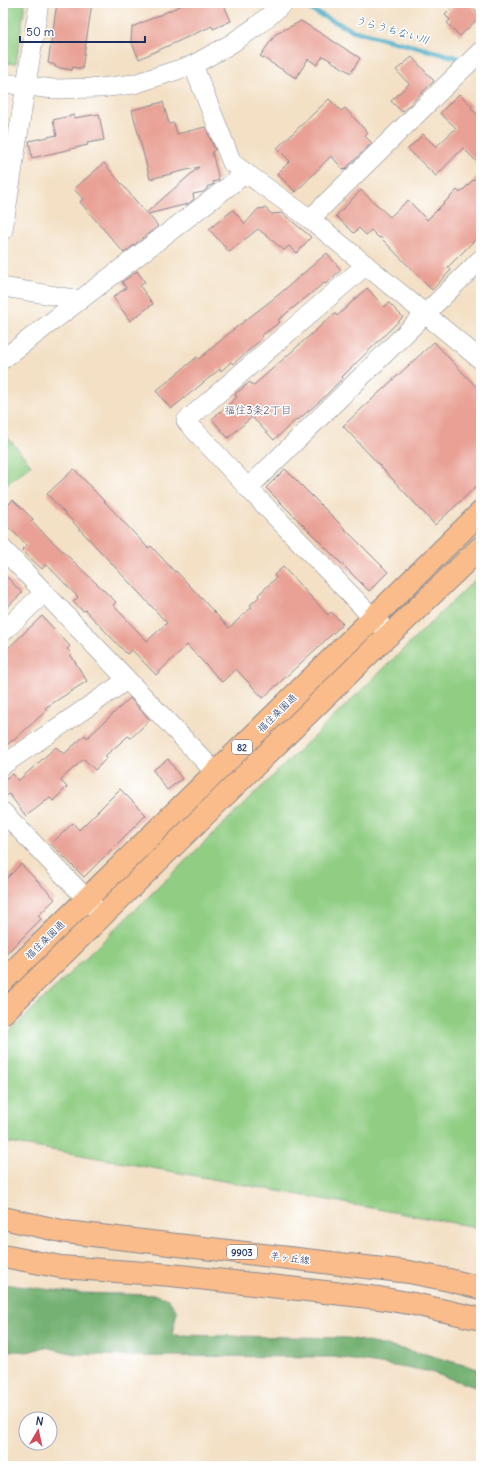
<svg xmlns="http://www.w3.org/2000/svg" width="484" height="1469" viewBox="0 0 484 1469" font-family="Delius,'Klee One',sans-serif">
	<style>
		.green { fill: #91ce84; stroke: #567e71 }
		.forest { fill: #74b172; stroke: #487068 }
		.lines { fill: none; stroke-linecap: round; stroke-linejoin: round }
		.stream { stroke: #47acc6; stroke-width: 5 }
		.building { fill: #e9a195 }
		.minor-casing { stroke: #878892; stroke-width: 20 }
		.major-casing { stroke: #878892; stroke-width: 24 }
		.minor { stroke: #fff; stroke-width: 19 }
		.major { stroke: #f9bc8a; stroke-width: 22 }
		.labels { text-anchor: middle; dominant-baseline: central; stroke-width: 3; stroke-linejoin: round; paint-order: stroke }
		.shield { fill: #fff; stroke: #5f6d8e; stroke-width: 1 }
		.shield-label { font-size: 9px; font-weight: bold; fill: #1b2f5e }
		.street-label { font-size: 10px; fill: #1b2f5e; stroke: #fff }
		.water-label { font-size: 11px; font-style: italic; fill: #2d6188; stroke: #fff }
		.neighbourhood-label { font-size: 11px; fill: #635771; stroke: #fff }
	</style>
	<rect width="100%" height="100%" fill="#fff"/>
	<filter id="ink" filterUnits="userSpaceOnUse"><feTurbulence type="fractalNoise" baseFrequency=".025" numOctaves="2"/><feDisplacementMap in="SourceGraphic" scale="8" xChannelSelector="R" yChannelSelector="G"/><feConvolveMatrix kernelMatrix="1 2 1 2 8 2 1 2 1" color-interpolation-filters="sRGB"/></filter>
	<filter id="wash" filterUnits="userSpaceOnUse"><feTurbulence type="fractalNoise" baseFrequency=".012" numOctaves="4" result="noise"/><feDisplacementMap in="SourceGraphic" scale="16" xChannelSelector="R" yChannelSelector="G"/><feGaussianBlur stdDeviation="0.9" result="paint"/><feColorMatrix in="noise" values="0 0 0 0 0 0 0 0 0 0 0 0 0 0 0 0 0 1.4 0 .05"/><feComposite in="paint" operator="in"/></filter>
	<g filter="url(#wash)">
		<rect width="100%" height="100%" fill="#f3e0c5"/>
		<g class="green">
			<path d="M3 3H25L16 64 3 62Z"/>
			<path d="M3 432 31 465 3 487Z"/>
			<path d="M481 574V1228L76 1154 3 1142V1038Z"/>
		</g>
		<path class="forest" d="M3 1284 77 1293 157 1295 168 1299 177 1311 172 1335 348 1338 425 1354 481 1370V1389L427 1371 333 1357 132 1356 76 1354 45 1347 28 1352 3 1350Z"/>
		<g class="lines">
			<path class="stream" d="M302 3 315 12 354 31 466 60"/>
		</g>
		<g id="blocks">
			<g class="building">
				<path d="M57 3H92L82 69 73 67 72 70 55 67V65L48 63Z"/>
				<path d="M187 3H223L231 21 213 29 212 26 139 59 131 41 132 27Z"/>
				<path d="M457 3H468L481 16 460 36 447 23 450 20 445 15Z"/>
				<path d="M301 21 360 58 351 73 323 56 317 65 308 59 296 78 260 56 276 34Z"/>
				<path d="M412 57 434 81 402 112 391 101 409 84 396 70Z"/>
				<path d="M459 94 472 106 471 108 481 118V166L463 148 436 176 408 149 423 134 436 147 456 128 440 113Z"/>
				<path d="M329 99 341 111 345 108 368 133 365 136 372 143 344 170 331 156 296 192 277 174 290 161 277 148Z"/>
				<path d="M163 102 169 124 174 123 177 134 205 127 215 150 212 152 219 180 213 182 214 184 207 187V189L203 192 193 194 194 199 188 204 148 214 158 226 124 253 80 202 83 199 74 189 104 163 146 213 199 167 150 179 132 110Z"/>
				<path d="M99 114 104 140 87 143 88 145 32 158 29 141 57 135 53 120 74 115V118Z"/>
				<path d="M481 172V234L448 267 451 270 432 290 380 237 379 238 371 230 366 235 359 228 354 233 336 216 361 190 390 217 408 200 427 220 457 190 460 193Z"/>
				<path d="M265 208 272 214 282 213 311 237 297 253 289 246 284 250 258 229 229 252 209 229 233 210 245 224 258 209Z"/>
				<path d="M327 253 341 270 325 284 324 283 278 320 280 322 261 336 263 338 233 364 231 362 221 371 220 369 171 409 156 391 197 357 199 359 234 329 277 296Z"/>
				<path d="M137 271 145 282 140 286 153 304 130 321 113 297 126 288 122 282Z"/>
				<path d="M367 288 384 307 389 303 403 317 342 377 343 378 321 400 298 420 297 419 274 440 252 417 228 438 212 419 237 397 235 394 250 382 253 386 335 313 337 316Z"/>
				<path d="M434 342 481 392V482L435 525 343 426Z"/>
				<path d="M74 469 148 548 151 546 175 572 176 571 229 628 252 607 250 605 259 597 258 595 276 578 274 575 283 567 328 615 331 612 343 624 263 698 236 669 222 682 187 645 156 675 132 650 127 654 85 610 83 611 73 602 78 597 46 564 42 569 22 550 27 545 3 522V510L13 500 33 519 31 521 116 602 113 605 147 641 167 623 47 494Z"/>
				<path d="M285 469 388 572 369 591 266 488Z"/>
				<path d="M3 573 22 593 3 611Z"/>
				<path d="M42 616 70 646 67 649 71 653 70 654 87 681 45 708 47 710 13 741 12 740 3 749V653Z"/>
				<path d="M130 698 150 720 131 738 128 736 105 756 107 758 95 770 84 759 60 780 67 787 53 801 50 798 26 816 9 794 3 798V780L13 774 18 781 56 747 64 754 85 735 87 738Z"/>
				<path d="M168 759 182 779 167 790 153 770Z"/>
				<path d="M120 789 146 815 84 877 51 844 73 823 79 830Z"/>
				<path d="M21 864 55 899 38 916 41 919 3 957V882Z"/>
			</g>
		</g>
	</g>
	<g filter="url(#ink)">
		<use href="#blocks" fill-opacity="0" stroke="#878892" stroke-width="1"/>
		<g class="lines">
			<g class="minor-casing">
				<g id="minor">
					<path d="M193 65 232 163 310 219 481 360"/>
					<path d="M3 83 53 89 100 88 134 84 193 65 229 45 257 26 284 3"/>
					<path d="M310 219 481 51"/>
					<path d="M3 230 39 3"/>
					<path d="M366 265 186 421 248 488 374 619 390 634"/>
					<path d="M3 287 80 300"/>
					<path d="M3 359 246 173"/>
					<path d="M248 488 481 259"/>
					<path d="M3 549 216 773"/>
					<path d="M3 632 44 593"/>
					<path d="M3 765 127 680"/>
					<path d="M3 812 103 916"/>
				</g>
			</g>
			<g class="major-casing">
				<g id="major">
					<path d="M3 981 481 512"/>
					<path d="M3 1013 382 641 398 627 481 547"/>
					<path d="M3 1218 66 1232 409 1272 449 1280 481 1288"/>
					<path d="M3 1256 61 1267 171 1275 379 1298 414 1304 481 1319"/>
				</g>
			</g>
			<use href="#minor" class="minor"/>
			<use href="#major" class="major"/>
		</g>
	</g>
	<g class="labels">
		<g class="shield">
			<rect x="232" y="740" width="20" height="14" rx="3"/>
			<rect x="227" y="1245" width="30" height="14" rx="3"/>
		</g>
		<g class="shield-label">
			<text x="242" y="747">82</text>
			<text x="242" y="1252">9903</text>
		</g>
		<g class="street-label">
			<text transform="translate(277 713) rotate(-44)">福住桑園通</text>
			<text transform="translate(45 940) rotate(-44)">福住桑園通</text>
			<text transform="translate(290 1258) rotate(7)">羊ヶ丘線</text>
		</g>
		<g class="water-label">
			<text transform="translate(392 30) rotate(16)">うらうちない川</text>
		</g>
		<g class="neighbourhood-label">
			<text x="258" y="410">福住3条2丁目</text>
		</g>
	</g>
	<rect width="484" height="1469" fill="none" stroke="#fff" stroke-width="16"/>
	<g transform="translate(38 1431) rotate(9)"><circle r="19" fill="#ffffff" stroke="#a4acbf"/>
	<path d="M0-3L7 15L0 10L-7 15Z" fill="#d1495b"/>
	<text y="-6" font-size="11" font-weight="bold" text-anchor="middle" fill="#1b2f5e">N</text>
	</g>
	<path d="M20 36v6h125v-6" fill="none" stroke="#1b2f5e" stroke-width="2"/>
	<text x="26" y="36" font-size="12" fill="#1b2f5e" stroke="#ffffff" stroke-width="3" paint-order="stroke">50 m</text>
</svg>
